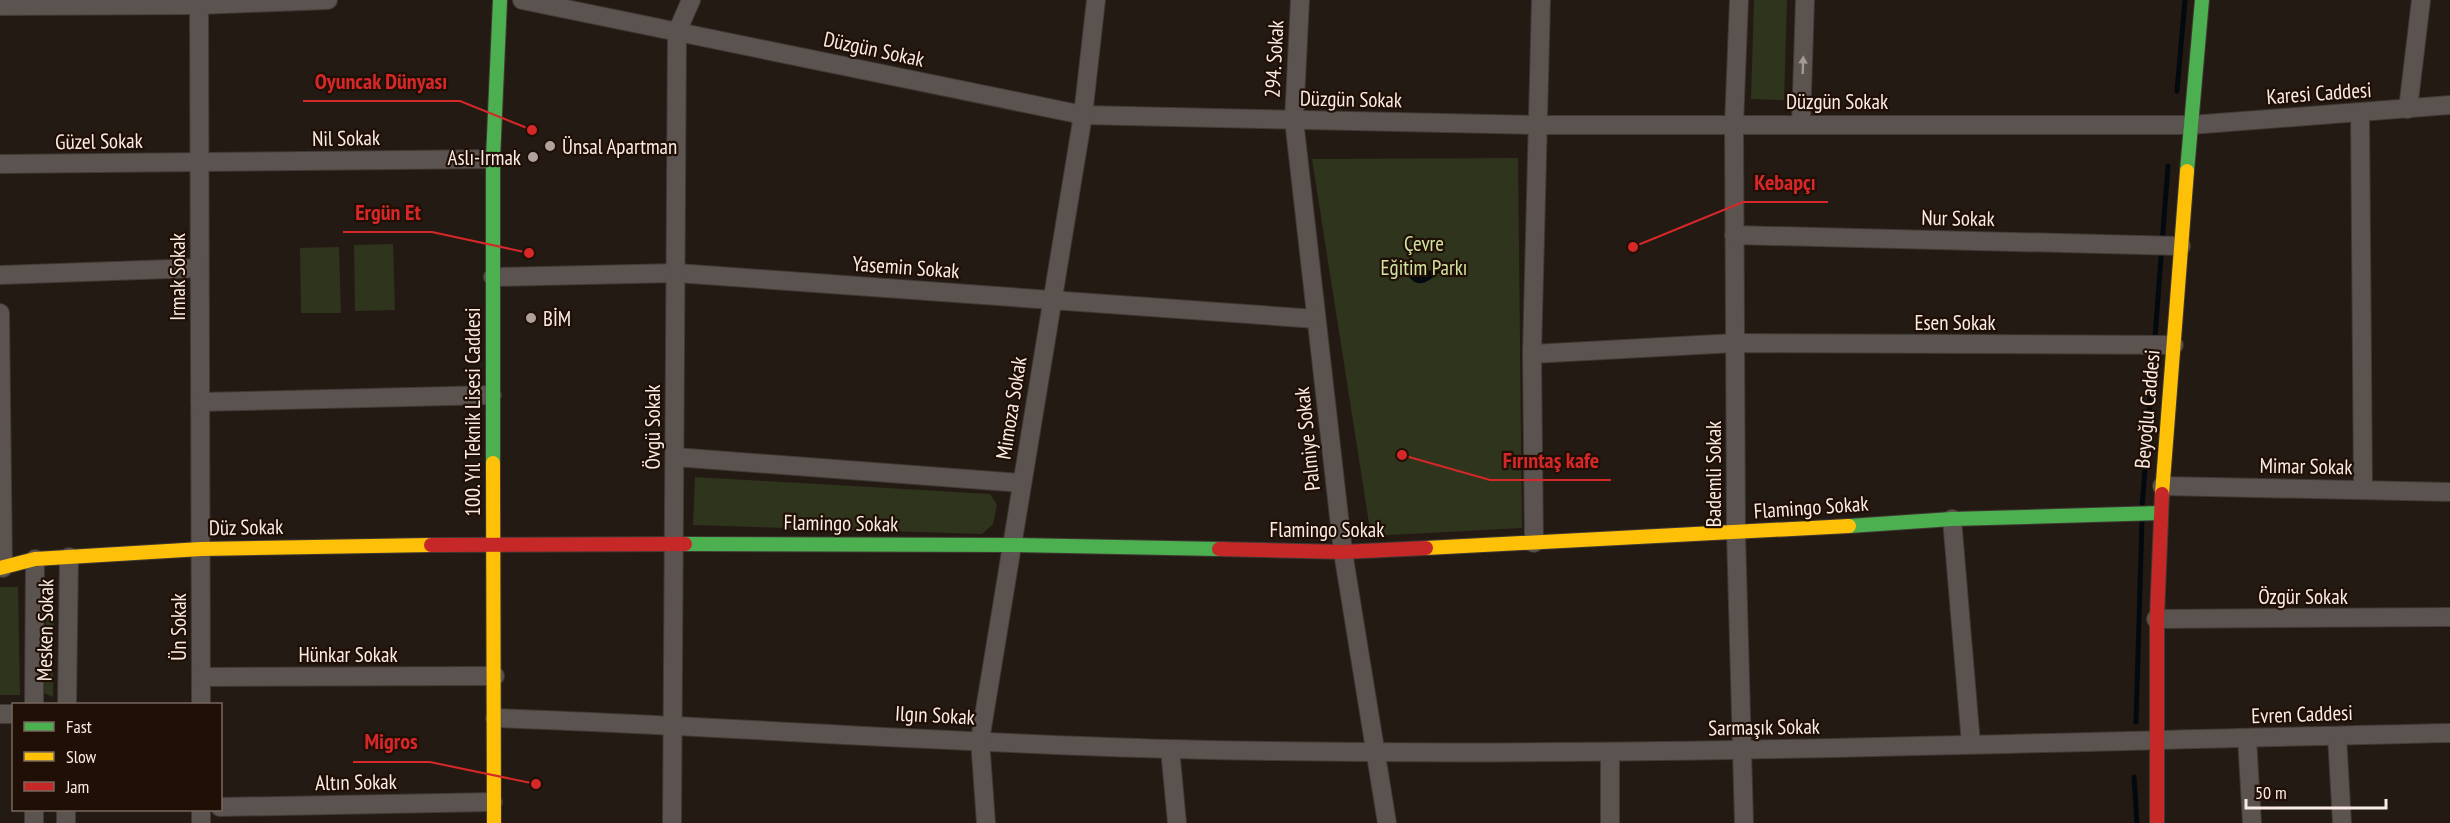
<svg xmlns="http://www.w3.org/2000/svg" width="2450" height="823" viewBox="0 0 2450 823" font-family="'PT Sans Narrow',sans-serif">
	<style>
		.green { fill: #2f341d }
		.water { fill: #030a0f }
		.lines { fill: none; stroke-linecap: round; stroke-linejoin: round }
		.stream { stroke: #030a0f; stroke-width: 5 }
		.street-casing { stroke: #403833; stroke-width: 20 }
		.fast-casing { stroke: #403833; stroke-width: 16 }
		.slow-casing { stroke: #403833; stroke-width: 16 }
		.jam-casing { stroke: #403833; stroke-width: 16 }
		.street { stroke: #5b534f; stroke-width: 18 }
		.fast { stroke: #4caf50; stroke-width: 14 }
		.slow { stroke: #ffc107; stroke-width: 14 }
		.jam { stroke: #c62828; stroke-width: 14 }
		.oneway { fill: #a39892 }
		.poi-dot { fill: #afa29c; stroke: #200f05; stroke-width: 2 }
		.labels { text-anchor: middle; dominant-baseline: central; stroke-width: 4.5; stroke-linejoin: round; paint-order: stroke }
		.street-label { font-size: 21px; fill: #faece5; stroke: #200f05 }
		.poi-label { font-size: 21px; fill: #faece5; stroke: #200f05; text-anchor: start }
		.park-label { font-size: 21px; fill: #d0e3a0; stroke: #200f05 }
		.leader { fill: none; stroke: #d62828; stroke-width: 2 }
		.callout-dot { fill: #d62828; stroke: #200f05; stroke-width: 2 }
		.callout-label { font-size: 22px; text-anchor: middle; font-weight: bold; fill: #d62828; stroke: #200f05; stroke-width: 4.5; stroke-linejoin: round; paint-order: stroke }
	</style>
	<rect width="100%" height="100%" fill="#241a14"/>
	<g class="green">
		<path d="M1754 0H1787L1784 100 1751 99Z"/>
		<path d="M1518 158 1522 528 1371 536 1312 159Z"/>
		<path d="M393 244 395 310 355 311 354 245Z"/>
		<path d="M339 247 341 313H301L300 248Z"/>
		<path d="M695 477 990 494 997 505 993 524 982 534 693 525Z"/>
		<path d="M0 587H18L20 695H0Z"/>
		<path d="M47 587H54L53 697 44 693Z"/>
	</g>
	<path class="water" d="M1404 270 1441 271C1425 284 1417 291 1404 270Z"/>
	<g class="lines">
		<g class="stream">
			<path d="M2177 91 2185 0"/>
			<path d="M2142 508 2168 166"/>
			<path d="M2136 722 2142 520"/>
			<path d="M2134 777 2137 823"/>
		</g>
		<g class="street-casing">
			<g id="street">
				<path d="M522 0 1083 115 1536 125H2191L2450 105"/>
				<path d="M1300 0 1294 120 1343 552 1387 823"/>
				<path d="M1541 0 1532 354 1735 343 2174 345"/>
				<path d="M1739 0 1734 124 1736 533 1744 823"/>
				<path d="M199 5 201 704"/>
				<path d="M0 6 199 5 328 0"/>
				<path d="M2408 109 2421 0"/>
				<path d="M2360 113 2363 490"/>
				<path d="M1801 124 1805 0"/>
				<path d="M0 164 493 159"/>
				<path d="M1734 235 2181 246"/>
				<path d="M0 275 199 268"/>
				<path d="M493 277 677 273 1316 319"/>
				<path d="M0 313 3 568"/>
				<path d="M1532 354 1534 543"/>
				<path d="M200 402 492 395"/>
				<path d="M675 457 1022 483"/>
				<path d="M2162 486 2450 492"/>
				<path d="M1952 519 1971 744"/>
				<path d="M2156 619 2450 617"/>
				<path d="M201 677 495 676"/>
				<path d="M34 704 35 559"/>
				<path d="M67 704 69 557"/>
				<path d="M0 714H14"/>
				<path d="M495 718C721 726 946 743 1172 749 1598 760 2024 742 2450 733"/>
				<path d="M2337 736 2342 823"/>
				<path d="M2247 738 2252 823"/>
				<path d="M1170 749 1177 823"/>
				<path d="M220 807 493 802"/>
				<path d="M34 823V810"/>
				<path d="M66 823V810"/>
				<path d="M201 823V810"/>
				<path d="M672 823 677 32 691 0"/>
				<path d="M986 823 980 740 1083 115 1096 0"/>
				<path d="M1610 823V752"/>
			</g>
		</g>
		<g class="fast-casing">
			<g id="fast">
				<path d="M2187 171 2202 0"/>
				<path d="M493 463V159L500 0"/>
				<path d="M1849 526 1952 519 2160 513"/>
				<path d="M685 544 1011 545 1219 549"/>
			</g>
		</g>
		<g class="slow-casing">
			<g id="slow">
				<path d="M493 463 494 823"/>
				<path d="M2162 494 2187 171"/>
				<path d="M1426 548 1849 526"/>
				<path d="M0 568 35 559 201 549 431 545"/>
			</g>
		</g>
		<g class="jam-casing">
			<g id="jam">
				<path d="M431 545 685 544"/>
				<path d="M1219 549 1343 552 1426 548"/>
				<path d="M2157 823V617L2162 494"/>
			</g>
		</g>
		<use href="#street" class="street"/>
		<use href="#fast" class="fast"/>
		<use href="#slow" class="slow"/>
		<use href="#jam" class="jam"/>
	</g>
	<defs><path id="oneway-solid" d="M-6-.8H1V-3.2L6.5 0L1 3.2V.8H-6Z" transform="scale(1.5)"/></defs>
	<use class="oneway" href="#oneway-solid" transform="translate(1803 65) rotate(-88)"/>
	<g class="poi-dot">
		<circle cx="550" cy="146" r="6"/>
		<circle cx="533" cy="157" r="6"/>
		<circle cx="531" cy="318" r="6"/>
	</g>
	<g class="labels">
		<g class="street-label">
			<text transform="translate(874 49) rotate(12)">Düzgün Sokak</text>
			<text transform="translate(1274 59) rotate(-87)">294. Sokak</text>
			<text transform="translate(2319 93) rotate(-4)">Karesi Caddesi</text>
			<text transform="translate(1351 99) rotate(1)">Düzgün Sokak</text>
			<text x="1837" y="101">Düzgün Sokak</text>
			<text transform="translate(346 138) rotate(-1)">Nil Sokak</text>
			<text transform="translate(99 141) rotate(-1)">Güzel Sokak</text>
			<text transform="translate(1958 218) rotate(1)">Nur Sokak</text>
			<text transform="translate(906 267) rotate(4)">Yasemin Sokak</text>
			<text transform="translate(177 277) rotate(-90)">Irmak Sokak</text>
			<text x="1955" y="322">Esen Sokak</text>
			<text transform="translate(1011 408) rotate(-81)">Mimoza Sokak</text>
			<text transform="translate(2147 409) rotate(-85)">Beyoğlu Caddesi</text>
			<text transform="translate(472 412) rotate(-90)">100. Yıl Teknik Lisesi Caddesi</text>
			<text transform="translate(652 427) rotate(-90)">Övgü Sokak</text>
			<text transform="translate(1307 439) rotate(-96)">Palmiye Sokak</text>
			<text transform="translate(2306 466) rotate(1)">Mimar Sokak</text>
			<text transform="translate(1713 474) rotate(-90)">Bademli Sokak</text>
			<text transform="translate(1811 507) rotate(-4)">Flamingo Sokak</text>
			<text transform="translate(841 523) rotate(1)">Flamingo Sokak</text>
			<text transform="translate(246 527) rotate(-1)">Düz Sokak</text>
			<text x="1327" y="529">Flamingo Sokak</text>
			<text x="2303" y="596">Özgür Sokak</text>
			<text transform="translate(178 627) rotate(-90)">Ün Sokak</text>
			<text transform="translate(45 630) rotate(-89)">Mesken Sokak</text>
			<text x="348" y="654">Hünkar Sokak</text>
			<text transform="translate(2302 714) rotate(-2)">Evren Caddesi</text>
			<text transform="translate(935 715) rotate(3)">Ilgın Sokak</text>
			<text transform="translate(1764 727) rotate(-1)">Sarmaşık Sokak</text>
			<text transform="translate(356 782) rotate(-1)">Altın Sokak</text>
		</g>
		<g class="poi-label">
			<text x="562" y="146">Ünsal Apartman</text>
			<text x="521" y="157" text-anchor="end">Aslı-Irmak</text>
			<text x="543" y="318">BİM</text>
		</g>
		<g class="park-label">
			<text x="1424" y="243">Çevre<tspan x="1424" dy="24">Eğitim Parkı</tspan></text>
		</g>
	</g>
	<path class="leader" d="M532 130L460 101H303M1633 247L1743 202H1828M529 253L432 232H343M1402 455L1490 480H1611M536 784L430 762H353"/>
	<g class="callout-dot">
		<circle cx="532" cy="130" r="6"/>
		<circle cx="1633" cy="247" r="6"/>
		<circle cx="529" cy="253" r="6"/>
		<circle cx="1402" cy="455" r="6"/>
		<circle cx="536" cy="784" r="6"/>
	</g>
	<g class="callout-label">
		<text x="381" y="89">Oyuncak Dünyası</text>
		<text x="1785" y="190">Kebapçı</text>
		<text x="388" y="220">Ergün Et</text>
		<text x="1551" y="468">Fırıntaş kafe</text>
		<text x="391" y="749">Migros</text>
	</g>
	<rect x="12" y="703" width="210" height="108" fill="#200f05" stroke="#77675f" stroke-width="1.5"/>
	<rect x="24" y="722" width="30" height="9" fill="#4caf50" stroke="#77675f" stroke-width="1.5"/>
	<text x="66" y="733" font-size="18" fill="#faece5">Fast</text>
	<rect x="24" y="752" width="30" height="9" fill="#ffc107" stroke="#77675f" stroke-width="1.5"/>
	<text x="66" y="763" font-size="18" fill="#faece5">Slow</text>
	<rect x="24" y="782" width="30" height="9" fill="#c62828" stroke="#77675f" stroke-width="1.5"/>
	<text x="66" y="793" font-size="18" fill="#faece5">Jam</text>
	<path d="M2246 799v9h140v-9" fill="none" stroke="#faece5" stroke-width="3"/>
	<text x="2255" y="799" font-size="18" fill="#faece5" stroke="#200f05" stroke-width="4.5" paint-order="stroke">50 m</text>
</svg>
